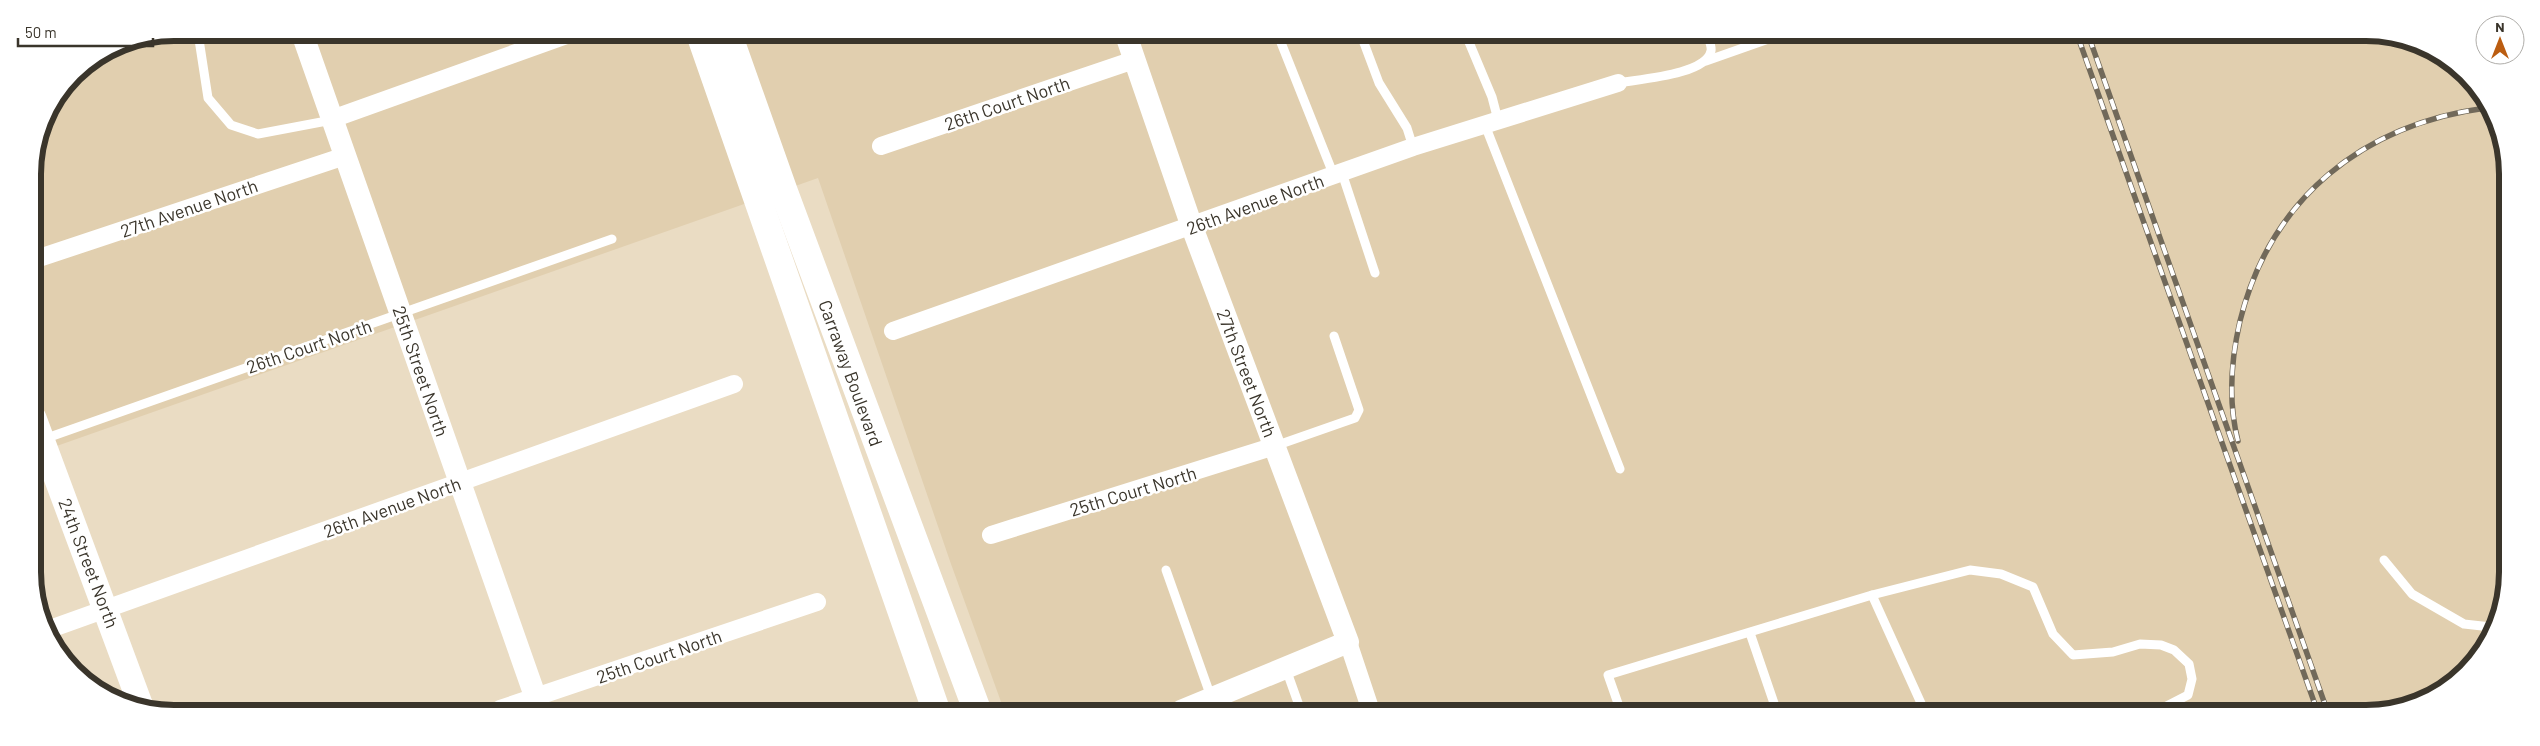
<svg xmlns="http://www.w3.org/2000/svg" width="2540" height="746" viewBox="0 0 2540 746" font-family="Barlow,sans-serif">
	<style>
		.built { fill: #e1cfaf }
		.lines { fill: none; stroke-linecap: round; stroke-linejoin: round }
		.service { stroke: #fff; stroke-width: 9 }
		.minor { stroke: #fff; stroke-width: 18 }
		.tertiary { stroke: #fff; stroke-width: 22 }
		.secondary { stroke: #fff; stroke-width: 25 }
		.primary { stroke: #fff; stroke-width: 28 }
		.rail-casing { stroke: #71695a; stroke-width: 5.5 }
		.rail { stroke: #fff; stroke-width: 4; stroke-dasharray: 11; stroke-linecap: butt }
		.labels { text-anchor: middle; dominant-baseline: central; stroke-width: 5; stroke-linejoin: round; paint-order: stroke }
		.street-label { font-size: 18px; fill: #3a352b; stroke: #fff }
		.rim { fill: none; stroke: #3a352b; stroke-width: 6 }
	</style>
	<rect width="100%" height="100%" fill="#eadcc3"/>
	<path class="built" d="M174 33 2402 37 2472 80 2505 147 2503 608 2459 679 2420 703 2375 713 1004 710 951 564 818 178 34 454 33 165 43 120 74 74 120 43Z"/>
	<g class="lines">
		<g class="service">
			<path d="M201 33H198L208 98 231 125 258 134 332 120"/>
			<path d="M1278 35 1334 176"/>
			<path d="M1361 35 1379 83 1407 128 1413 147"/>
			<path d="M1466 35 1492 97 1498 120"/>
			<path d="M1706 61 1777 36"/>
			<path d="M1618 83C1639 79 1706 75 1711 51 1712 47 1709 40 1708 36"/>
			<path d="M1485 125 1620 469"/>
			<path d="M1342 173 1375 273"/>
			<path d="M44 439 612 239"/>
			<path d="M1275 446 1355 418 1359 410 1334 336"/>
			<path d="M2384 560 2412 594 2464 624 2491 627"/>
			<path d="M1166 570 1216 711"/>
			<path d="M1872 595 1925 712"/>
			<path d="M1750 633 1777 712"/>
			<path d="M1286 669 1301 711"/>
			<path d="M1621 712 1608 675 1872 595 1970 570 2001 574 2033 587 2053 634 2073 655 2113 652 2140 644 2161 645 2174 650 2189 664 2192 679 2188 695 2153 713"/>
		</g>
		<g class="minor">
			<path d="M332 119 572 33"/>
			<path d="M881 146 1134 60"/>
			<path d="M33 260 345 156"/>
			<path d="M893 331 1413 147 1618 83"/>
			<path d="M991 535 1275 446"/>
			<path d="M50 629 734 384"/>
			<path d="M1348 642 1371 711"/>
			<path d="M500 709 817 602"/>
		</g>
		<g class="tertiary">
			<path d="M302 33 540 710"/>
			<path d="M1126 35 1192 227 1348 642 1181 711"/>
		</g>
		<path class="secondary" d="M34 418 142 709"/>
		<g class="primary">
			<path d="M700 34 936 710"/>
			<path d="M728 34 784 192 977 710"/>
		</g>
		<g class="rail-casing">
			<g id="rail">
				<path d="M2078 37 2318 713"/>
				<path d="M2089 37 2328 713"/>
				<path d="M2238 441C2228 402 2231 360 2240 321 2270 199 2363 124 2486 108"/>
			</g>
		</g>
		<use href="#rail" class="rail"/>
	</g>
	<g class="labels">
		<g class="street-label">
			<text transform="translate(1007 103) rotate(-19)">26th Court North</text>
			<text transform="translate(1255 204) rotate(-20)">26th Avenue North</text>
			<text transform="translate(189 208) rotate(-19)">27th Avenue North</text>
			<text transform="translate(309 346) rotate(-19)">26th Court North</text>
			<text transform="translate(421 371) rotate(71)">25th Street North</text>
			<text transform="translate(851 373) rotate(70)">Carraway Boulevard</text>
			<text transform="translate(1247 373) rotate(69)">27th Street North</text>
			<text transform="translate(1133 491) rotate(-17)">25th Court North</text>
			<text transform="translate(392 507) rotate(-20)">26th Avenue North</text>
			<text transform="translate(89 563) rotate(69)">24th Street North</text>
			<text transform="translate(659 656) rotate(-19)">25th Court North</text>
		</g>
	</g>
	<path d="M0 0H2540V746H0ZM174 41H2366A133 133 0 0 1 2499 174V572A133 133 0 0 1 2366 705H174A133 133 0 0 1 41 572V174A133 133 0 0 1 174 41Z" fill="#fff" fill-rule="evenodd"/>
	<path class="rim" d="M174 41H2366A133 133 0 0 1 2499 174V572A133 133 0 0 1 2366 705H174A133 133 0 0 1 41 572V174A133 133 0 0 1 174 41Z"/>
	<g transform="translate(2500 40)"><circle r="24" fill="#ffffff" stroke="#b0aeaa"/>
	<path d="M0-4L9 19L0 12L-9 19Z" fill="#bb5d11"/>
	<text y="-8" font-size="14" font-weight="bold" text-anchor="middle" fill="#3a352b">N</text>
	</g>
	<path d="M18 38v8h135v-8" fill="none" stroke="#3a352b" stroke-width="2.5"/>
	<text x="25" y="38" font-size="15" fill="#3a352b" stroke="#ffffff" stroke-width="4" paint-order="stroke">50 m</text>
</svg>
